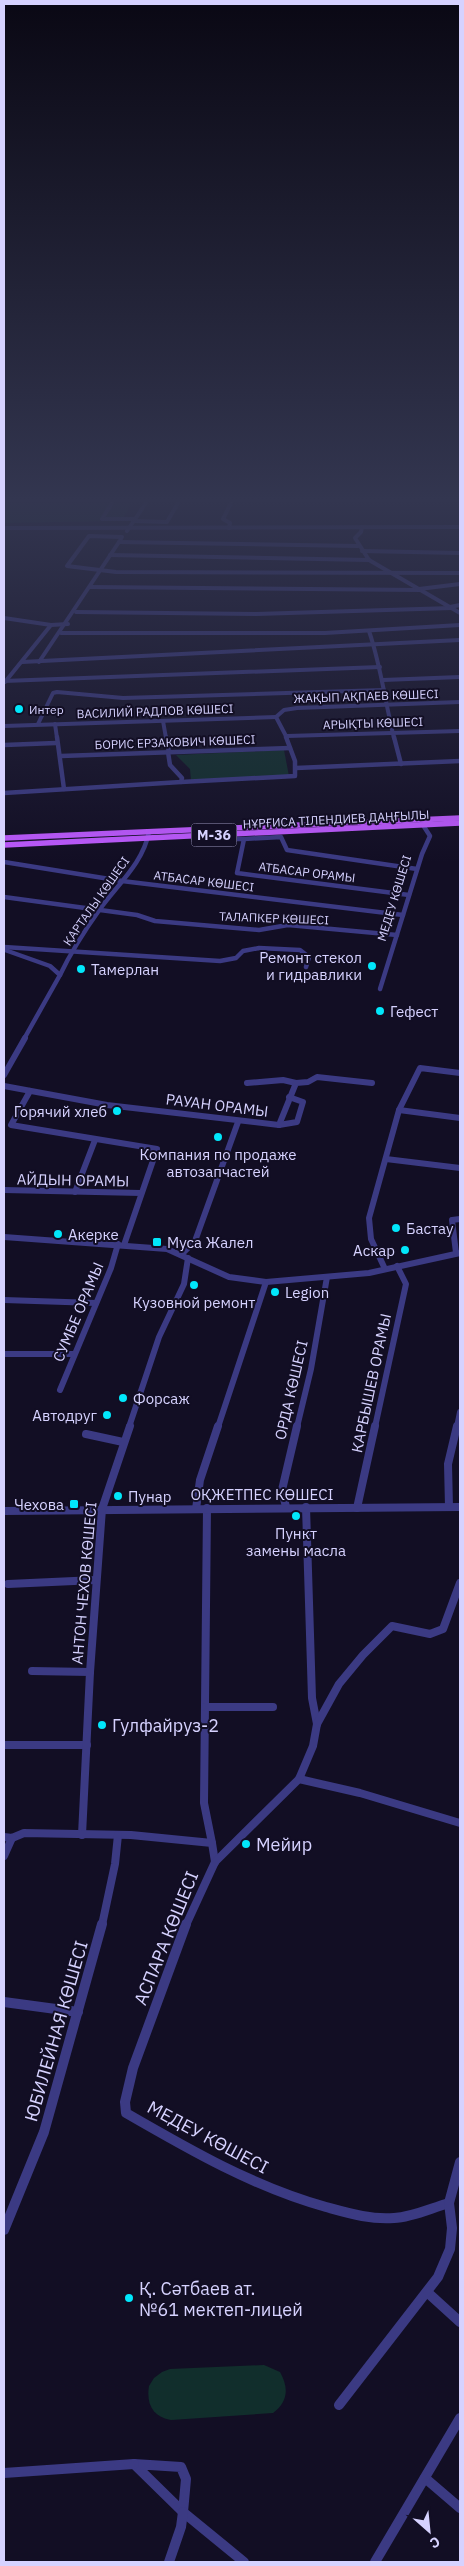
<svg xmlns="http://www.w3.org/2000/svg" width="464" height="2566" viewBox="0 0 464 2566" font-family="'IBM Plex Sans',sans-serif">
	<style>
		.green { fill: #112e2c }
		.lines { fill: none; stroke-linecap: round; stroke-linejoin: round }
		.minor-far4 { stroke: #3b3a83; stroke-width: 4 }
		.minor-far3 { stroke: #3b3a83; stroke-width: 4.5 }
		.minor-far2 { stroke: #3b3a83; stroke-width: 6 }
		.minor-far1 { stroke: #3b3a83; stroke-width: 8 }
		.minor { stroke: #3b3a83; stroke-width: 10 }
		.major { stroke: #bd59fe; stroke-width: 5.5 }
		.poi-dot { fill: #01e7fb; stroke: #120e24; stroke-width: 2 }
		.labels { text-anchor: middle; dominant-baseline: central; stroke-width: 4; stroke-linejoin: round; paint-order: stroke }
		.far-street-label { font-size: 12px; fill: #d6d2ff; stroke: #120e24 }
		.far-poi-label { font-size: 12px; fill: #d6d2ff; stroke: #120e24; text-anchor: start }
		.shield { fill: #120e24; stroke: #9b97bd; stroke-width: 1 }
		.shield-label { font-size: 14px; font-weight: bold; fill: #d6d2ff }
		.poi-label { font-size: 15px; fill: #d6d2ff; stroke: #120e24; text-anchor: start }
		.street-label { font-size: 15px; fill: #d6d2ff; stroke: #120e24 }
		.near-poi-label { font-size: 18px; fill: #d6d2ff; stroke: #120e24; text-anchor: start }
		.near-street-label { font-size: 18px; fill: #d6d2ff; stroke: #120e24 }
	</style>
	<rect width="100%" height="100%" fill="#120e24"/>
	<g class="green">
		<path d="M4 503H132L121 521 4 523Z"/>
		<path d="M284 750 289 776 191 781 190 769 176 755Z"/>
		<path d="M264 2365 280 2372C289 2388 288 2402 273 2413L171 2420C153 2417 146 2404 149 2386L154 2378 162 2372 170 2369Z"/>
	</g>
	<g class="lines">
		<g class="minor-far4">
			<path d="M112 503 102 519H135"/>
			<path d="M133 521 167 522 178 503"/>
			<path d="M362 527 361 532 355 538 369 560 460 613"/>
			<path d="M4 528 460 527"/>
			<path d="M229 528 230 523 223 519 231 503"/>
			<path d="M127 531 146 503"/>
			<path d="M122 537 89 536 67 566 116 572 460 573"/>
			<path d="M119 542 358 546"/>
			<path d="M362 551 460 553"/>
			<path d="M110 555 369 560"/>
			<path d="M90 587 421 590"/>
			<path d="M419 589 460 584"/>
			<path d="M450 607 460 605"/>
			<path d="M76 612 256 614 452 608"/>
			<path d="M4 618 51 625 68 624"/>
			<path d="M369 631C381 666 385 702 394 738"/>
			<path d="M61 633H325L460 625"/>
			<path d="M22 662 460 640"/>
			<path d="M39 662 121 539"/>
			<path d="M383 680 460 677"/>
			<path d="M4 681 380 667"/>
			<path d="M5 682 51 625"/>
			<path d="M276 717 284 710 297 708 460 702"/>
			<path d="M276 717 287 738"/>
			<path d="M163 721 166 738"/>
			<path d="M38 724 53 693 57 692 123 698 384 690"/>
			<path d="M55 724 57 738"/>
			<path d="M4 726 276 717"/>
			<path d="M287 736 460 731"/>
		</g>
		<g class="minor-far3">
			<path d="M57 737 64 789"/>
			<path d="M166 737 169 752"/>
			<path d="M394 737 401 764"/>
			<path d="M4 745 56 743"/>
			<path d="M61 756 290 748"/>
			<path d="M296 768 460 761"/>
			<path d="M181 782 295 776V761L286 737"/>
			<path d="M4 793 181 782 182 778 170 765 168 752"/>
			<path d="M220 834 227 839H244L237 873 409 895"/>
			<path d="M244 839 281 837 287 850 417 869"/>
			<path d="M4 862 122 881 403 915"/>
			<path d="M4 897 137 915 155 921 259 930 288 925 397 935"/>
			<path d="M4 947 220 961 236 958 243 951 259 948 300 950 309 957 306 967"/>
			<path d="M5 950 50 966 60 975 24 1039"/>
			<path d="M60 975C71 952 85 930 100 909 118 884 143 863 149 832"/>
			<path d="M380 989 422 854 430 836 421 822"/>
		</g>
		<g class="minor-far2">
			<path d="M4 1075 25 1038"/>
			<path d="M247 1083 283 1080 296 1083"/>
			<path d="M4 1086 107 1105 279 1125 296 1083 308 1082 317 1077 372 1083"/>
			<path d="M30 1091 11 1125 157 1149 124 1245"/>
			<path d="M399 1110 460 1118"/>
			<path d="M279 1125 297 1122 303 1102 289 1097"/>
			<path d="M386 1159 460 1168"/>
			<path d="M4 1190 141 1193"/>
			<path d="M75 1192 95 1140"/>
			<path d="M4 1237 167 1249 229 1277 266 1282 369 1273 460 1253"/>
			<path d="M456 1253 452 1220 460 1219"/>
			<path d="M182 1254 195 1241 238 1122"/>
			<path d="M385 1269 371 1239 369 1218 399 1110 420 1068 460 1073"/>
			<path d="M4 1300 96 1303"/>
			<path d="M4 1354H74"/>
			<path d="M60 1390 111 1268 118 1244"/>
			<path d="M129 1427 159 1337 184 1284 188 1258"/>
			<path d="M218 1427 266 1282"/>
			<path d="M297 1427 311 1369 327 1277"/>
			<path d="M375 1427 406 1284 397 1266"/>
			<path d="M457 1427 460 1412"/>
		</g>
		<g class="minor-far1">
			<path d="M86 1434 123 1442"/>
			<path d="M286 1507 282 1490 297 1426"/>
			<path d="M306 1507 312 1698 317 1724"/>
			<path d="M449 1507 448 1464 457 1426"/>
			<path d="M207 1508 204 1803 212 1843"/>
			<path d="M357 1508 375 1426"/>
			<path d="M196 1509 200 1480 218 1426"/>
			<path d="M4 1511 460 1507"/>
			<path d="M8 1584 96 1580"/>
			<path d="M32 1671 90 1672"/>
			<path d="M205 1707H273"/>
			<path d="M4 1745H87"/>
			<path d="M299 1779 360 1793 460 1823"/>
			<path d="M82 1835 90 1672 102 1509 130 1426"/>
			<path d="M4 1837 12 1838 24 1833 131 1835 212 1843 215 1862"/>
			<path d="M4 1856 12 1838"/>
			<path d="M102 1925 115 1864 118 1835"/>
			<path d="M186 1925 215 1862 299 1779 313 1746 317 1724 339 1684 363 1655 392 1626 430 1634 443 1629 460 1583"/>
		</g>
		<g class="minor">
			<path d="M186 1924 133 2068 125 2102 126 2113C190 2150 254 2187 326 2207 348 2213 371 2220 394 2218 413 2217 431 2208 449 2203"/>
			<path d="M4 2002 78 2012"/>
			<path d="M4 2230 44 2132 102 1924"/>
			<path d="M427 2292 460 2322"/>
			<path d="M339 2405 438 2277 450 2249 452 2228 449 2203 460 2162"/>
			<path d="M134 2464 181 2467 186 2479 183 2512Z"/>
			<path d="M4 2473 134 2464"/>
			<path d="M425 2478 460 2508"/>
			<path d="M183 2512 244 2562"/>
			<path d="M169 2562 181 2527 183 2512"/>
			<path d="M375 2562 460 2418"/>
		</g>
		<g class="major">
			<path d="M4 838 460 818"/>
			<path d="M4 845 460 823"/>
		</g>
	</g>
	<linearGradient id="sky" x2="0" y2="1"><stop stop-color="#0a0814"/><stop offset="0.58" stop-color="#333650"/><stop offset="1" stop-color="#333650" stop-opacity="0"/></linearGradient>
	<rect width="464" height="862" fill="url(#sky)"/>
	<g class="poi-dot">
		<circle cx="19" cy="709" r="5"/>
		<circle cx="372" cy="966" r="5"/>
		<circle cx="81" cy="969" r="5"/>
		<circle cx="380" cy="1011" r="5"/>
		<circle cx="117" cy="1111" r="5"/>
		<circle cx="218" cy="1137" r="5"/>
		<circle cx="396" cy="1228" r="5"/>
		<circle cx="58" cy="1234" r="5"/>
		<rect x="152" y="1237" width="10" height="10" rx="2.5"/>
		<circle cx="405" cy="1250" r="5"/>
		<circle cx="194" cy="1285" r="5"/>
		<circle cx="275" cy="1292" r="5"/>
		<circle cx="123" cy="1398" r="5"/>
		<circle cx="107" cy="1415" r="5"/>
		<circle cx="118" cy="1496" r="5"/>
		<rect x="69" y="1499" width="10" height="10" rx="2.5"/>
		<circle cx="296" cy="1516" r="5"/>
		<circle cx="102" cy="1725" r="5"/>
		<circle cx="246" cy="1844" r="5"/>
		<circle cx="129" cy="2298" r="5"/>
	</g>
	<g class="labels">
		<g class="far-street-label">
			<text transform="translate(366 696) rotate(-2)">ЖАҚЫП АҚПАЕВ КӨШЕСІ</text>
			<text transform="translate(155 711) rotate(-2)">ВАСИЛИЙ РАДЛОВ КӨШЕСІ</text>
			<text transform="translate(373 723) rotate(-2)">АРЫҚТЫ КӨШЕСІ</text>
			<text transform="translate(175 742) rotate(-2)">БОРИС ЕРЗАКОВИЧ КӨШЕСІ</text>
			<text transform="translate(336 819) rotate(-3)">НҰРҒИСА ТІЛЕНДИЕВ ДАҢҒЫЛЫ</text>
			<text transform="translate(307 872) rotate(7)">АТБАСАР ОРАМЫ</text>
			<text transform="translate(204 881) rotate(7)">АТБАСАР КӨШЕСІ</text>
			<text transform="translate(394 898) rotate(-73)">МЕДЕУ КӨШЕСІ</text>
			<text transform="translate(96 901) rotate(-55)">ҚАРТАЛЫ КӨШЕСІ</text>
			<text transform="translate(274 918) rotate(2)">ТАЛАПКЕР КӨШЕСІ</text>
		</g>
		<g class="far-poi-label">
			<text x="29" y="709">Интер</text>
		</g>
		<rect class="shield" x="191.5" y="823.5" width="45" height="23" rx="4"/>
		<g class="shield-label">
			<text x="214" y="835">M-36</text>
		</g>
		<g class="poi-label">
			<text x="362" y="957" text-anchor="end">Ремонт стекол<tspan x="362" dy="17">и гидравлики</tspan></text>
			<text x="91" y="969">Тамерлан</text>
			<text x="390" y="1011">Гефест</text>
			<text x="107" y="1111" text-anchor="end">Горячий хлеб</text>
			<text x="218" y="1154" text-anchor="middle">Компания по продаже<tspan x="218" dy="17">автозапчастей</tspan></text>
			<text x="406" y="1228">Бастау</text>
			<text x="68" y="1234">Акерке</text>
			<text x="167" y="1242">Муса Жалел</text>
			<text x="395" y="1250" text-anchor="end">Аскар</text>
			<text x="285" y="1292">Legion</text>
			<text x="194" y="1302" text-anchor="middle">Кузовной ремонт</text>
			<text x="133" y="1398">Форсаж</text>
			<text x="97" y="1415" text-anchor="end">Автодруг</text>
			<text x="128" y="1496">Пунар</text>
			<text x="64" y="1504" text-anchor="end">Чехова</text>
			<text x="296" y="1533" text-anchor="middle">Пункт<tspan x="296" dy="17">замены масла</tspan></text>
		</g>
		<g class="street-label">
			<text transform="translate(217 1105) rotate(7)">РАУАН ОРАМЫ</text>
			<text transform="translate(73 1180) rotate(1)">АЙДЫН ОРАМЫ</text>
			<text transform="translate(78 1312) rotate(-67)">СУМБЕ ОРАМЫ</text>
			<text transform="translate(371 1383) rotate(-78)">КАРБЫШЕВ ОРАМЫ</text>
			<text transform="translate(291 1390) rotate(-77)">ОРДА КӨШЕСІ</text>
			<text x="262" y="1494">ОҚЖЕТПЕС КӨШЕСІ</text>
			<text transform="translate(84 1583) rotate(-85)">АНТОН ЧЕХОВ КӨШЕСІ</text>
		</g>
		<g class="near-poi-label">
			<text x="112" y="1725">Гулфайруз-2</text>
			<text x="256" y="1844">Мейир</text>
			<text x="139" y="2288">Қ. Сәтбаев ат.<tspan x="139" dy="21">№61 мектеп-лицей</tspan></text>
		</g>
		<g class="near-street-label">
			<text transform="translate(166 1938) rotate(-68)">АСПАРА КӨШЕСІ</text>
			<text transform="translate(56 2031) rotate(-74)">ЮБИЛЕЙНАЯ КӨШЕСІ</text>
			<text transform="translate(208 2137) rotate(28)">МЕДЕУ КӨШЕСІ</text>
		</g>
	</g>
	<rect width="464" height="2566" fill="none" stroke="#d6d2ff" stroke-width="10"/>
	<g transform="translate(429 2531) rotate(153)" stroke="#120e24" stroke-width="4" paint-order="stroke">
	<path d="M0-4L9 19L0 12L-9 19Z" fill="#d6d2ff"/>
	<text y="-8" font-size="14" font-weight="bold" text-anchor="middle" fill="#d6d2ff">С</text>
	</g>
</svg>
